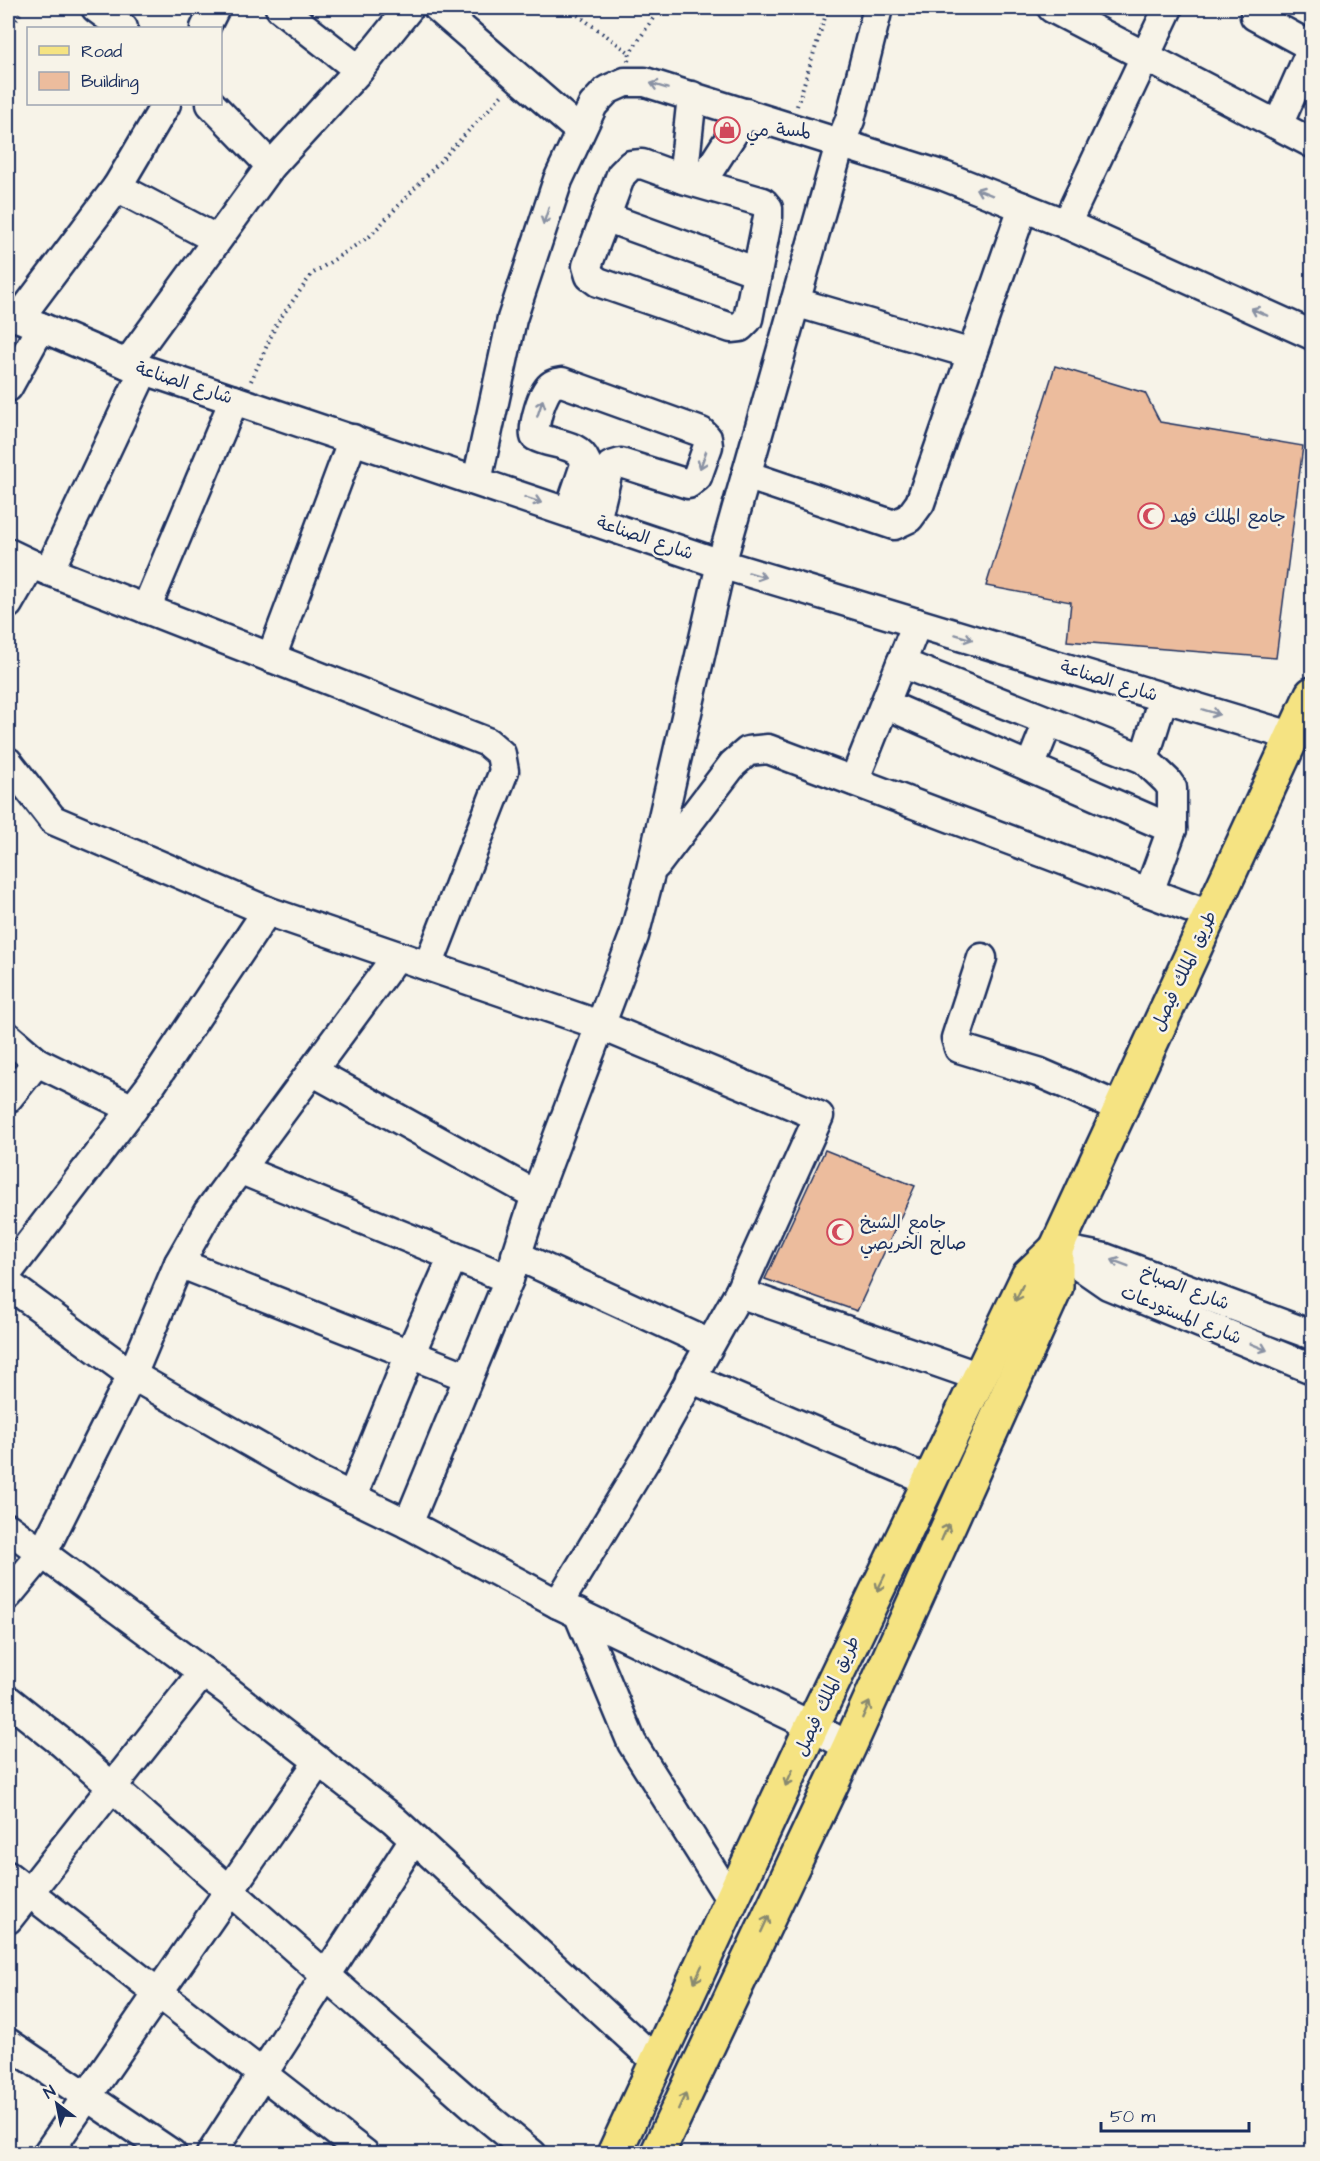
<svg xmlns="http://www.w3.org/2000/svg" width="1320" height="2161" viewBox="0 0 1320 2161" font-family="'Architects Daughter','Playpen Sans Arabic',sans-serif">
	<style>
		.building { fill: #ecbc9d; stroke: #1b2f5e; stroke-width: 1.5 }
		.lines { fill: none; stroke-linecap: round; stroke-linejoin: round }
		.minor-casing { stroke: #1b2f5e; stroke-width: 33 }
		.major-casing { stroke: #1b2f5e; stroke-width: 38 }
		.path { stroke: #1b2f5e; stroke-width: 4; stroke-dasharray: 1.5 4.5; stroke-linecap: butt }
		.minor { stroke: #f7f3e8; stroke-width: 28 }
		.major { stroke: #f5e382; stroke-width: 33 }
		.oneway { stroke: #8991a3 }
		.oneway2 { stroke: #888970 }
		.labels { text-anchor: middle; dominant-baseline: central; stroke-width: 5; stroke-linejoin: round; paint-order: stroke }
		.poi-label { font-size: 18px; fill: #1b2f5e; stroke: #f7f3e8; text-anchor: start }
		.street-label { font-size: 18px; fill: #1b2f5e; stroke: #f7f3e8 }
	</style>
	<rect width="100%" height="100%" fill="#f7f3e8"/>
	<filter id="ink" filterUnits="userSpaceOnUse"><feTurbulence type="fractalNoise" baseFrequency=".0167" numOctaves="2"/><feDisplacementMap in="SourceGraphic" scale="12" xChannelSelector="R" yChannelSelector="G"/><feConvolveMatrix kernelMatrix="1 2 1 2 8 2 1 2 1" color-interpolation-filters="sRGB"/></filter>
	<g filter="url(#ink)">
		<g class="building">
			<path d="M1055 366 1145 393 1160 422 1303 446 1276 658 1067 641 1071 602 986 586Z"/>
			<path d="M825 1150 915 1186 857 1311 765 1279Z"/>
		</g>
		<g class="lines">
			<g class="minor-casing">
				<g id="minor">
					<path d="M96 8 123 28"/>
					<path d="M280 8 359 70"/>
					<path d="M438 8 580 131"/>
					<path d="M1052 8 1312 143"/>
					<path d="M1259 8 1255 16 1312 47"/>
					<path d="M205 28 215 8"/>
					<path d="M211 104 271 166"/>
					<path d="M1278 125 1312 48"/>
					<path d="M642 164 683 179 763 202 768 208V217L748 319 740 327 731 328 598 282 590 276 587 266 621 175 631 165Z"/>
					<path d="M683 179 692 96"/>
					<path d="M701 183 746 113"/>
					<path d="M117 187 216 239"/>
					<path d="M605 217 757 272"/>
					<path d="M1066 224 1168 8"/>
					<path d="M795 302 972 354"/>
					<path d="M8 313 127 364 721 564 1291 736"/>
					<path d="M19 318 117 187 166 104"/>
					<path d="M127 364 271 166 359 70 409 8"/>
					<path d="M8 387 41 327"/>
					<path d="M746 475 894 525 909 518 920 503 1023 207"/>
					<path d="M477 481 512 319 558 180 593 105 607 90 625 82H645L944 176 1066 224 1312 335"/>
					<path d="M569 512 586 462C578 442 551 445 535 436 533 425 542 391 552 385 555 383 559 383 562 382L701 432 707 438 708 446 697 477 688 484 621 463 611 466 607 475 596 521"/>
					<path d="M8 553 31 564 8 604"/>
					<path d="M31 564 487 742 501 754 504 771 428 966"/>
					<path d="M49 571 144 370"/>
					<path d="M146 609 234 400"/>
					<path d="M271 658 353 439"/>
					<path d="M901 663 1144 759"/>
					<path d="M885 704 1172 829"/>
					<path d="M8 762 53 820 267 911 600 1025 819 1116 739 1293 646 1459 558 1604"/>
					<path d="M1030 767 1048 722"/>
					<path d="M854 781 917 623"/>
					<path d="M656 865 733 764 748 751 768 749 1209 915"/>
					<path d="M1149 892 1172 829V788L1167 781 1144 759 1163 698"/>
					<path d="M982 958 956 1038 959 1048 1038 1072 1121 1108"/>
					<path d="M8 1037 37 1062 133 1109"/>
					<path d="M312 1071 536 1195"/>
					<path d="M8 1098 37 1062"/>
					<path d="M239 1169 509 1279"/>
					<path d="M1056 1249 1108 1285 1312 1369"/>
					<path d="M1065 1250 1105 1258 1312 1335"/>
					<path d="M516 1255 710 1344"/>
					<path d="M179 1263 468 1377"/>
					<path d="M8 1272 151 1085 267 911"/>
					<path d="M8 1284 132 1375 311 1477 408 1524 558 1604 812 1726 849 1747"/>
					<path d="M739 1293 980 1377"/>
					<path d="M690 1378 930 1481"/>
					<path d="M352 1497 410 1354 453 1257"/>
					<path d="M408 1524 509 1279 536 1195 634 936 650 874 721 564 840 144 850 120 878 8"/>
					<path d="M8 1528 227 1690 394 1820 657 2062"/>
					<path d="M8 1595 42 1554 132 1375 179 1263 208 1212 397 956"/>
					<path d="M578 1613 632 1743 732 1902"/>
					<path d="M8 1700 61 1742 475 2107 532 2154"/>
					<path d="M8 1876 365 2154"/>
					<path d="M8 1919 203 1672"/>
					<path d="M8 2043 172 2154"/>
					<path d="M47 2154 319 1761"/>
					<path d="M211 2154 414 1839"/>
				</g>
			</g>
			<g class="major-casing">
				<g id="major">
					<path d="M614 2154 812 1726 1028 1276 1056 1249"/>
					<path d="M657 2154 849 1747 1056 1287V1249L1312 694"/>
				</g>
			</g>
			<g class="path">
				<path d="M568 8 630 53"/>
				<path d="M8 36 23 8"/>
				<path d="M628 61 630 53 660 8"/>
				<path d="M797 106 828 8"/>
				<path d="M251 381 277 323 312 274 370 236 504 93"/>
			</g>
			<use href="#minor" class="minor"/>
			<use href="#major" class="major"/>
		</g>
		<defs><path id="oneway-shaft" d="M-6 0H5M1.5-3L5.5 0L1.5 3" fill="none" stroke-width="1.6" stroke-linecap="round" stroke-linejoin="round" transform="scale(1.5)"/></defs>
		<g class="oneway">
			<use href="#oneway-shaft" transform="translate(659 86) rotate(-163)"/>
			<use href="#oneway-shaft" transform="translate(984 192) rotate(-158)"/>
			<use href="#oneway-shaft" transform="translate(546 216) rotate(108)"/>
			<use href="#oneway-shaft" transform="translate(1259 312) rotate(-156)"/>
			<use href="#oneway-shaft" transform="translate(540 408) rotate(-72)"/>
			<use href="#oneway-shaft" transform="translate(703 460) rotate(110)"/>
			<use href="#oneway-shaft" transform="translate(533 500) rotate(19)"/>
			<use href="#oneway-shaft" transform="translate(757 575) rotate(17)"/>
			<use href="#oneway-shaft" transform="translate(964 637) rotate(17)"/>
			<use href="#oneway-shaft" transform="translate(1211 712) rotate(17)"/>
			<use href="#oneway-shaft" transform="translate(1120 1263) rotate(-159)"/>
			<use href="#oneway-shaft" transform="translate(1259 1347) rotate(22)"/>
		</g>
		<g class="oneway2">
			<use href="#oneway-shaft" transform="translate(1019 1293) rotate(115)"/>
			<use href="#oneway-shaft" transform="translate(945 1532) rotate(-66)"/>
			<use href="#oneway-shaft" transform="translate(881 1583) rotate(116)"/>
			<use href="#oneway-shaft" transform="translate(866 1710) rotate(-66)"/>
			<use href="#oneway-shaft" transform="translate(789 1778) rotate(114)"/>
			<use href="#oneway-shaft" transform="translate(765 1924) rotate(-65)"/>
			<use href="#oneway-shaft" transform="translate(698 1974) rotate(115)"/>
			<use href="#oneway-shaft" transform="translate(682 2101) rotate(-65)"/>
		</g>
	</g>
	<defs>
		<g id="shop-ring" transform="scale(1.35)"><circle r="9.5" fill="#f7f3e8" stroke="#d1495b" stroke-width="1.5"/><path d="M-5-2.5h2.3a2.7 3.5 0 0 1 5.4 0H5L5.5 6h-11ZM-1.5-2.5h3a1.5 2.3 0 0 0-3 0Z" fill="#d1495b"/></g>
		<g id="mosque-ring" transform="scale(1.35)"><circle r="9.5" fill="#f7f3e8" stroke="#d1495b" stroke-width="1.5"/><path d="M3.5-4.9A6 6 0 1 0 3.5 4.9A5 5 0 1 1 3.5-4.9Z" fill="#d1495b"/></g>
	</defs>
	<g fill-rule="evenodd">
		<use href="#shop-ring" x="727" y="130"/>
		<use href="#mosque-ring" x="1151" y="516"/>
		<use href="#mosque-ring" x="840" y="1232"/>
	</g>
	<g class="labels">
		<g class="poi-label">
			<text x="746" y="130">لمسة مي</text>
			<text x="1170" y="516">جامع الملك فهد</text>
			<text x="860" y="1222">جامع الشيخ<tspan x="860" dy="21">صالح الخريصي</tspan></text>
		</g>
		<g class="street-label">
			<text transform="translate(184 383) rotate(18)">شارع الصناعة</text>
			<text transform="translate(645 538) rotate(19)">شارع الصناعة</text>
			<text transform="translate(1109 681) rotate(17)">شارع الصناعة</text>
			<text transform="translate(1184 971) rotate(-65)">طريق الملك فيصل</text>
			<text transform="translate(1185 1288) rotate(21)">شارع الصباخ</text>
			<text transform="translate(1181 1315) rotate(22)">شارع المستودعات</text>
			<text transform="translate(827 1696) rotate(-65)">طريق الملك فيصل</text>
		</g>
	</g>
	<rect width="1320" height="2161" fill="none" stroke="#f7f3e8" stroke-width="30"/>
	<rect x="15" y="15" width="1290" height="2131" fill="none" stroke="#1b2f5e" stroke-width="2" filter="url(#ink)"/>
	<rect x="27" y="27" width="195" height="78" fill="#f7f3e8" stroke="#9fa5b1" stroke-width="1.5"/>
	<rect x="39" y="46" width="30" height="9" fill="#f5e382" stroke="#9fa5b1" stroke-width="1.5"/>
	<text x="81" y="57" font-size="18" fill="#1b2f5e">Road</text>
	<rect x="39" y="72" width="30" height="18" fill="#ecbc9d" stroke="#9fa5b1" stroke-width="1.5"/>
	<text x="81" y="87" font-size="18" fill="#1b2f5e">Building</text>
	<g transform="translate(57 2104) rotate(328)" stroke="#f7f3e8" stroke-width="4.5" paint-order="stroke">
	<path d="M0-4.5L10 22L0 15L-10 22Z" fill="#1b2f5e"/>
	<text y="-9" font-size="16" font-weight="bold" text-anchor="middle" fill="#1b2f5e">N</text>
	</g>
	<path d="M1101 2122v9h148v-9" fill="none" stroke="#1b2f5e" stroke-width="3"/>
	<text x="1110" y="2122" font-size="18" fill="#1b2f5e" stroke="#f7f3e8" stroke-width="4.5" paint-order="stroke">50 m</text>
</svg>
